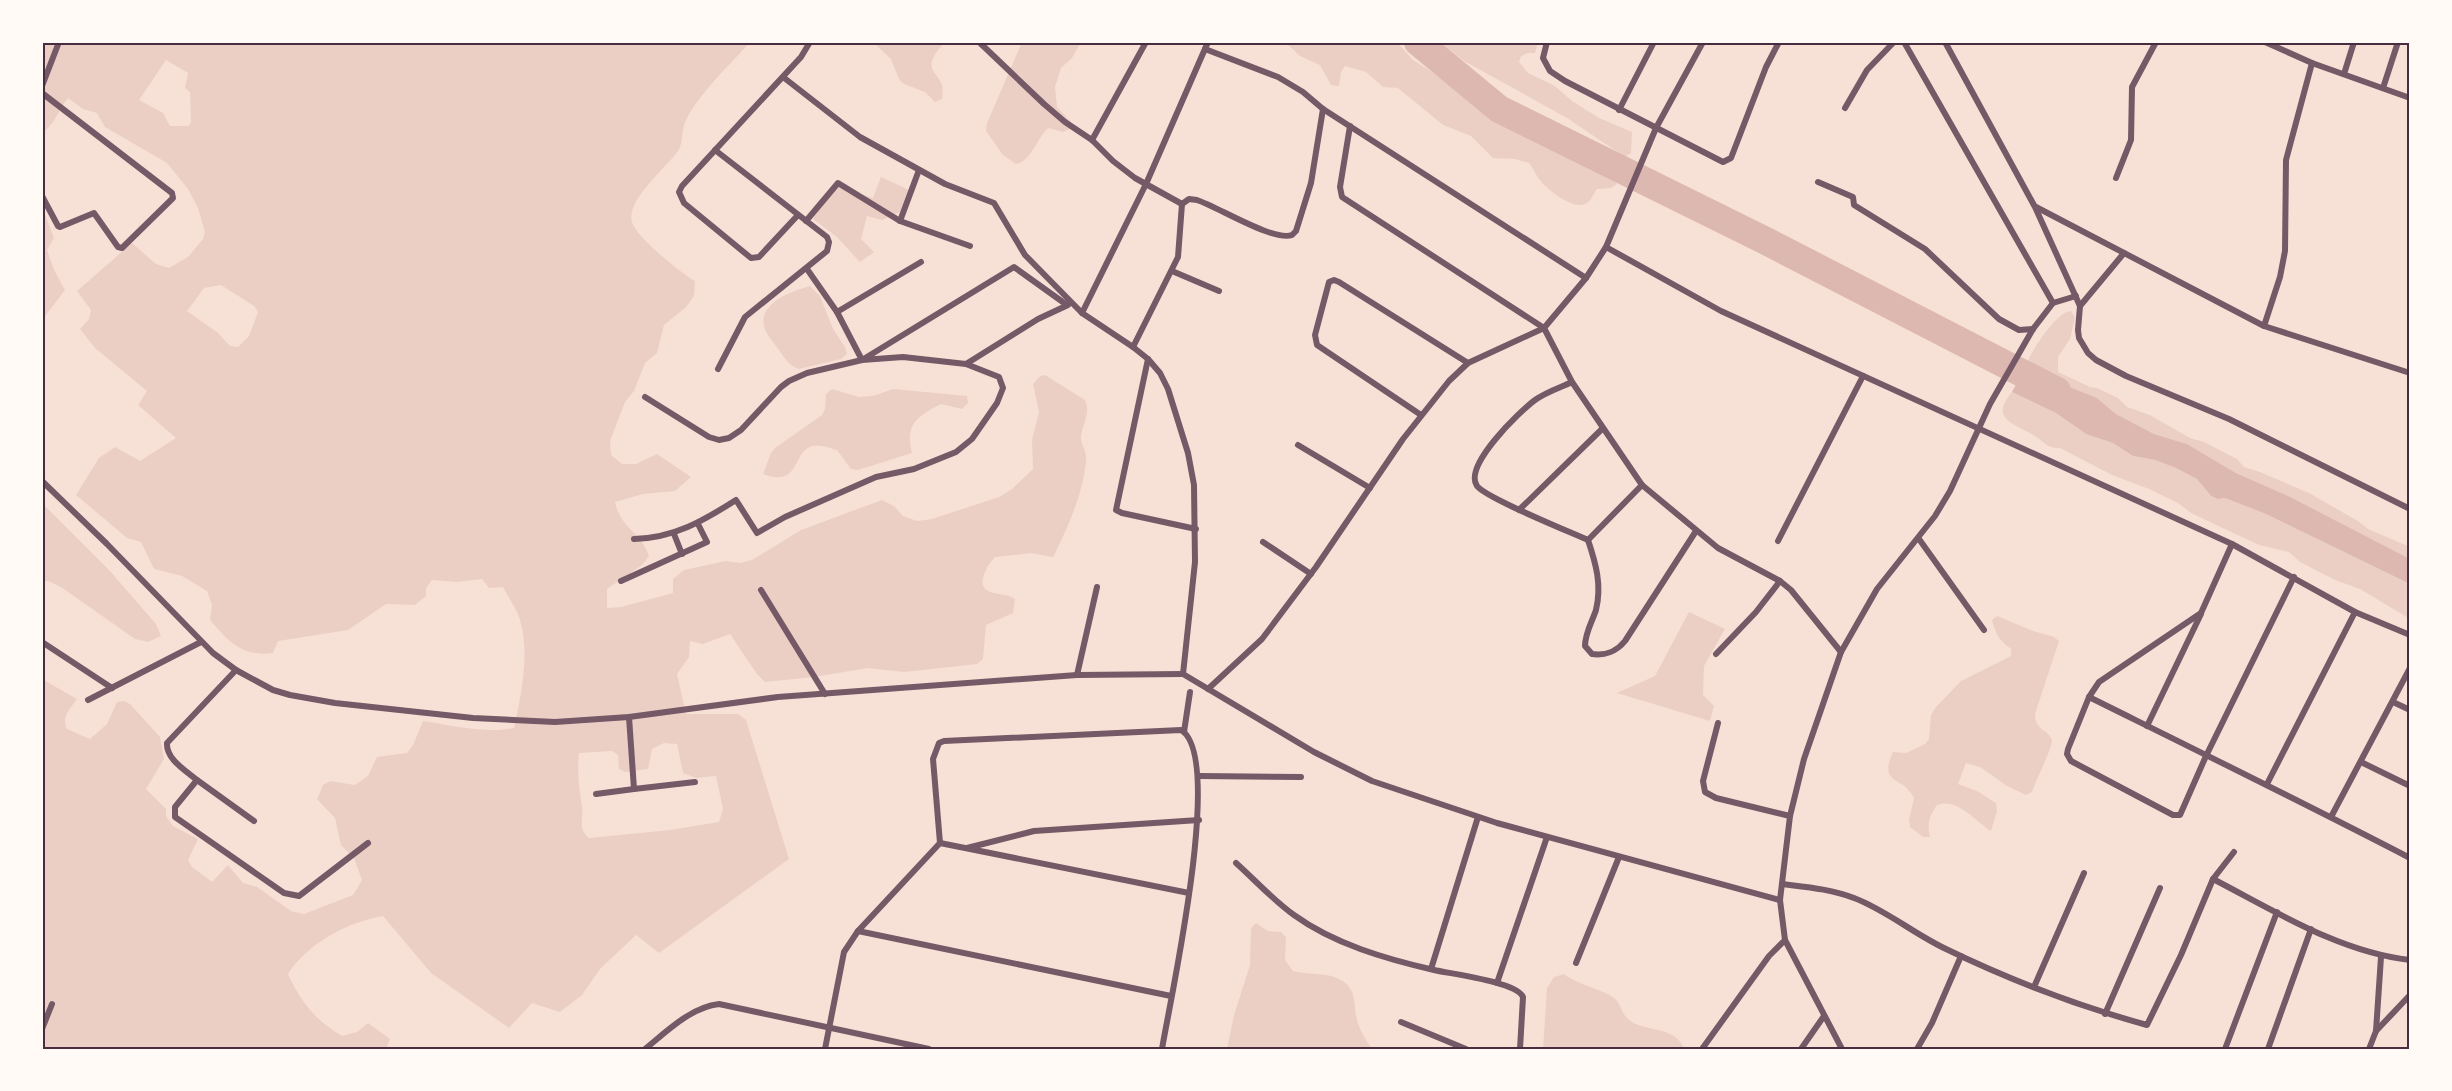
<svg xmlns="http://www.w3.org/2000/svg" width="2452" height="1091" viewBox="0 0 2452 1091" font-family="Bitter,serif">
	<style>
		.green { fill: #ebcfc5; fill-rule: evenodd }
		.water { fill: #dcb8b0 }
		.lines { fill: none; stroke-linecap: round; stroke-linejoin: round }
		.river { stroke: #dcb8b0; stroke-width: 28 }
		.minor { stroke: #755966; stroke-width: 6 }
		.neatline { fill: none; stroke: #4a2c40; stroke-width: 2 }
	</style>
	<rect width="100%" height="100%" fill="#f7e1d7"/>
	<g class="green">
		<path d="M42 42H750C729 66 701 91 686 120 681 129 684 142 678 151 666 168 626 200 632 222 636 237 682 274 695 281L694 296 686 307 664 325 657 353 645 363 634 391 625 402 610 441 611 455 622 464H636L657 454 691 477 675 491 643 494 615 502C621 529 642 533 649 556L642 565 607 589V608L621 607 673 593V579L684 570 726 561 740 563 752 560 801 530 882 500 894 506 903 516 917 521 932 519 999 497 1012 489 1033 469 1032 440 1039 412 1033 384 1040 376 1045 375 1085 400C1091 413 1083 423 1081 436 1080 444 1087 451 1086 459 1085 489 1067 530 1053 557L1031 553 995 557C989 563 985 570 983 578 979 598 1005 591 1015 599L1013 613 986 625 983 659 977 664 904 672 868 668 814 677 765 682 757 674 730 634 703 644 690 641 689 657 677 674 686 714H738L746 720 789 859 659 953 636 935 600 969 582 995 560 1012 532 1003 509 1028 431 973 383 916C348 922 308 943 288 974 300 1001 316 1021 342 1036L357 1032 368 1023 390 1039 386 1049H42V679L77 699C70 709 61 717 67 729L90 739 107 724 117 702 124 701 130 704 160 737 164 759 146 789 166 809V816L173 826 198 839 188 860 192 867 212 882 228 865 243 883 257 887 291 911 304 914 353 895 362 880 354 858 341 845 335 818 317 799 323 785 330 781 355 785 368 776 377 757 407 753 413 745 423 721C451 725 486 734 514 728 521 697 530 652 520 620 517 609 508 597 503 587L489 588 482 579 457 582 432 580 426 588V596L415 605 386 604 348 630 278 641 273 653C242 657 229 642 210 620L212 605 207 591 182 576 154 569 141 542 127 538 76 495 99 458 115 447 140 461 176 438 138 405 147 391 95 348 80 329 89 319 91 310 77 291 132 243 156 264 169 268 188 257 203 239 205 232 198 208 188 189 167 163 105 127 97 113 83 109 68 98C58 111 55 124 42 133ZM166 60 188 73 185 88 190 92 191 123 188 126H170L163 113 139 100ZM221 285 254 306 258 312 249 336 238 347 230 346 218 333 187 311 204 288ZM664 743 677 744 683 773 696 778 716 776 723 809 719 822 670 830 589 838C577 828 584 819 582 806 579 787 577 773 579 753L612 751 618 755 619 769 625 772 648 769 652 749Z"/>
		<path d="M873 42H945C913 76 949 69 942 99L935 102 925 92 904 84 899 79 891 59Z"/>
		<path d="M1022 42H1081L1072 58 1061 68 1055 87 1057 107 1071 122 1070 129 1063 132 1048 128C1037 139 1030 162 1016 164L1003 155 986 131 987 123Z"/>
		<path d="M1285 42H1397L1413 60 1432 72 1491 116 1551 144 1569 158 1614 177 1617 184 1611 188 1597 189C1593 194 1591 202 1585 204 1572 210 1543 187 1537 176 1534 171 1533 168 1529 163L1515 159 1493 158 1471 136 1443 125 1398 88 1383 87 1366 72 1345 66 1341 72 1339 86 1331 85 1320 65 1300 56Z"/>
		<path d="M1440 42H1538L1535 53H1528L1521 56 1519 62 1528 73 1555 86 1572 101 1599 118 1632 132 1631 153 1625 157 1567 118 1464 61Z"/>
		<path d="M881 177 909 190 900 212 882 220 867 216 861 239 874 252 860 262 837 237 813 219 833 185 873 198Z"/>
		<path d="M42 207 54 238 47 250 54 270 65 290 42 320Z"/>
		<path d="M810 286 820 296 833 329 845 347 847 354 841 359 799 369C788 366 783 355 776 346 772 340 765 333 764 326 759 302 793 291 810 286Z"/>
		<path d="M2071 311 2075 317 2070 339 2058 357V372L2090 387 2097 388 2118 398 2127 407 2150 415 2190 438 2204 442 2237 459 2244 467 2260 472 2309 493 2358 521 2368 529 2410 547V559L2283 494 2236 473 2187 444 2154 434 2116 414 2097 398 2045 377 2040 372 2026 366C2030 352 2057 311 2071 311Z"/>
		<path d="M832 389 859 397 873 396 893 389 967 396 968 403 962 409 941 404C917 417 905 423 912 453L858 470 851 469 837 450C830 448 820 444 813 446 791 451 802 488 763 474L771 453 775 448 822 415 825 409 826 394Z"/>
		<path d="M2012 392 2056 413 2086 434 2113 443 2133 456 2155 460 2176 468 2197 479 2211 496 2218 499 2225 498 2266 514 2410 584V619L2360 589 2335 580 2300 562 2289 552 2259 545 2191 513 2178 503 2149 489 2112 475 2060 448C2048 449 2044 442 2035 436 2016 424 1988 420 2012 392Z"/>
		<path d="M42 503 109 570 156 624 161 636 148 642 135 639 61 587 48 581H42Z"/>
		<path d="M1689 612 1725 629 1704 666 1703 695 1714 706 1710 721 1617 693 1655 676Z"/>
		<path d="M1997 616 2033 631 2054 637 2059 641 2035 714C2035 732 2051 730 2052 741 2053 746 2035 782 2032 792L2026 795 2007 786 1980 767 1966 763 1958 784 1977 791 1996 803 1997 811 1991 831C1975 821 1957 797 1937 805 1929 817 1927 823 1930 837H1923L1910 827 1909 820 1914 798C1902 774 1878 786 1893 752L1906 753 1925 744 1929 739 1931 715 1935 708 1961 681 2011 656V649C1999 640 1996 635 1992 620Z"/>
		<path d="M1256 923 1268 931 1281 932 1286 937 1285 960 1293 971C1308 975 1325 972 1339 979 1358 988 1353 1005 1357 1020 1360 1031 1366 1040 1372 1049H1227L1234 1015 1250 965 1251 928Z"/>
		<path d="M1564 974C1579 986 1604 989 1615 999 1623 1007 1620 1014 1632 1022 1649 1032 1677 1027 1684 1049H1543L1547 988 1554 977Z"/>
	</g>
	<path class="water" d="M2026 366 2040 372 2045 377 2097 398 2116 414 2154 434 2187 444 2236 473 2290 497 2410 559V584L2266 514 2225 498 2218 499 2211 496 2197 479 2176 468 2155 460 2133 456 2113 443 2086 434 2056 413 2012 392Z"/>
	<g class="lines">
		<path class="river" d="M1418 42 1499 109 1766 241 2057 391"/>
		<g class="minor">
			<path d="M979 42 1044 104 1065 122 1092 140 1113 161 1135 178 1182 204"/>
			<path d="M1547 42 1543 58 1550 71 1565 81 1723 162 1731 158 1766 67 1779 42"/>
			<path d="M1904 42 2053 303"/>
			<path d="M1945 42 2035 207 2080 306 2078 330 2079 338 2088 353 2096 360 2126 376 2229 419 2410 509"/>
			<path d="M2265 42 2312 63 2410 98"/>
			<path d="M1205 49 1278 77 1303 92 1323 109 1586 278"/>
			<path d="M2344 74 2354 42"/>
			<path d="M783 77 860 137 945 184 994 203 1025 255 1082 313 1133 347 1148 359 1160 373 1168 389 1188 453 1194 485 1195 562 1183 674"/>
			<path d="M42 86 59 42"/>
			<path d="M2383 88 2398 42"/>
			<path d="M42 93 172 193 173 198 122 248 118 247 94 213 60 227 58 226 42 196"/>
			<path d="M1845 108 1867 70 1894 42"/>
			<path d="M1619 110 1654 42"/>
			<path d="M1350 126 1340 187 1342 197 1544 328 1572 382 1642 485 1718 548 1780 581 1791 590 1841 652"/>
			<path d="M1092 140 1146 42"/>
			<path d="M715 150 827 237 829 242 827 251 745 317 718 369"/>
			<path d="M2116 178 2131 140 2132 87 2156 42"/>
			<path d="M1818 182 1853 197 1854 205 1925 249 1999 319 2019 330 2033 329"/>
			<path d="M1182 204 1189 199 1197 200C1218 207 1274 242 1292 235L1296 231 1311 183 1323 109"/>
			<path d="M2036 207 2264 326 2410 373"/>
			<path d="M798 215 759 257 751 258 684 203 679 192 682 186 801 57 810 42"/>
			<path d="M806 221 838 183 900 221 970 246"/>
			<path d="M900 221 919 170"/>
			<path d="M1606 247 1721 311 2232 544 2355 612 2410 635"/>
			<path d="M807 269 837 312 862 360 903 357 966 364 1038 319 1068 305"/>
			<path d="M1172 271 1219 291"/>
			<path d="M2080 306 2124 253"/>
			<path d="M837 312 921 262"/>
			<path d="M1082 313 1146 184 1208 42"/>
			<path d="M2264 326 2280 277 2285 251 2286 160 2312 63"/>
			<path d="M1133 347 1178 257 1182 204"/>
			<path d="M1148 359 1116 510 1122 513 1196 529"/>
			<path d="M1572 382C1559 388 1546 392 1535 400 1519 412 1463 466 1477 486 1486 498 1570 532 1588 540"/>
			<path d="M645 397 709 437 719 440 729 438 741 430 781 387 789 381 807 373 862 360 1014 267 1067 305"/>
			<path d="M1421 415 1317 345 1315 335 1329 282 1334 280 1339 282 1468 363"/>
			<path d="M1298 445 1370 488"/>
			<path d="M42 481 107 544 213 653 236 670 273 690 290 695 335 703 473 718 555 722 629 717 778 697 1077 675 1183 674"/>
			<path d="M1519 510 1602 429"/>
			<path d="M674 534 682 554"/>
			<path d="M634 539C674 538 703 521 736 500L757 533 785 517 876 477 914 469 956 452 972 439 997 403 1003 388 999 377 966 364"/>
			<path d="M1919 539 1984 630"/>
			<path d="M1588 540C1596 564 1602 585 1596 610 1592 622 1585 633 1585 646L1592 654C1605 656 1617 651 1625 641L1696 531"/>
			<path d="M1588 540 1642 485"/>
			<path d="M1778 541 1863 376"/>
			<path d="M1263 542 1311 574"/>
			<path d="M2232 544 2201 613 2099 682 2089 697 2068 749 2067 754 2071 761 2173 815H2180L2206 756 2294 577"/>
			<path d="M621 581 707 542 698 524"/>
			<path d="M761 590 825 694"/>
			<path d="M42 642 112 688"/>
			<path d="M1716 654 1756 612 1780 581"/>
			<path d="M236 670 167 743C166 759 185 770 197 780L175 807V817L284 893 299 896 368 843"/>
			<path d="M1183 674 1314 752 1372 781 1497 823 1780 900"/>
			<path d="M1077 675 1097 587"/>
			<path d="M1208 689 1262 639 1316 567 1403 439 1449 381 1468 363 1544 328 1586 278 1606 247 1656 128 1703 42"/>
			<path d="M2089 697C2196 750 2304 803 2410 858"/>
			<path d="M88 700 201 642"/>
			<path d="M2393 702 2410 710"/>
			<path d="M1718 723 1703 781 1705 792 1716 798 1790 816"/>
			<path d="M2147 726 2201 614"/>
			<path d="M1184 732 1190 692"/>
			<path d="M2361 762 2410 786"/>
			<path d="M1198 776 1301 777"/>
			<path d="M197 780 254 821"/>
			<path d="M2267 784 2355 612"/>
			<path d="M634 789 695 782"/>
			<path d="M596 794 634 789 629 717"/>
			<path d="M2331 817 2410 668"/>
			<path d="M940 843 1189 893"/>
			<path d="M967 848 1034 831 1199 820"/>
			<path d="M1236 863C1255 880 1273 900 1294 915 1334 944 1386 959 1434 970 1452 974 1517 982 1523 997L1520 1049"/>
			<path d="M2213 879C2275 911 2339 952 2410 960"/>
			<path d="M1782 884C1806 887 1831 889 1854 898 1886 910 1914 934 1946 949 2010 980 2078 1006 2147 1025L2181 955 2213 879 2234 852"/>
			<path d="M858 931 940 843 933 759 939 743 944 741 1181 730C1225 756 1170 1000 1162 1049"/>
			<path d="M1785 940 1842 1049"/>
			<path d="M1576 963 1619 857"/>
			<path d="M1431 969 1478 817"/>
			<path d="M1497 983 1547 837"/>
			<path d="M2034 987 2084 873"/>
			<path d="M2105 1014 2160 888"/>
			<path d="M1401 1022 1466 1049"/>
			<path d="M42 1029 52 1004"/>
			<path d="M2376 1031 2381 957"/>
			<path d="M645 1049C666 1032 691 1007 719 1004L929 1049"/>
			<path d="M825 1049 844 952 858 931 1171 996"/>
			<path d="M1702 1049 1769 956 1785 940 1780 900 1790 816 1804 759 1841 652 1877 589 1935 516 1950 491 1990 404 2033 329 2053 303 2076 296"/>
			<path d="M1801 1049 1824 1016"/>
			<path d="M1917 1049 1932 1023 1961 956"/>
			<path d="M2225 1049 2277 912"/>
			<path d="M2268 1049 2311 929"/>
			<path d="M2369 1049 2376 1031 2410 995"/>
		</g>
	</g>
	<rect width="2452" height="1091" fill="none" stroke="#fffaf5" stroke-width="87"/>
	<rect x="44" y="44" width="2364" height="1004" class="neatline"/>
</svg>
